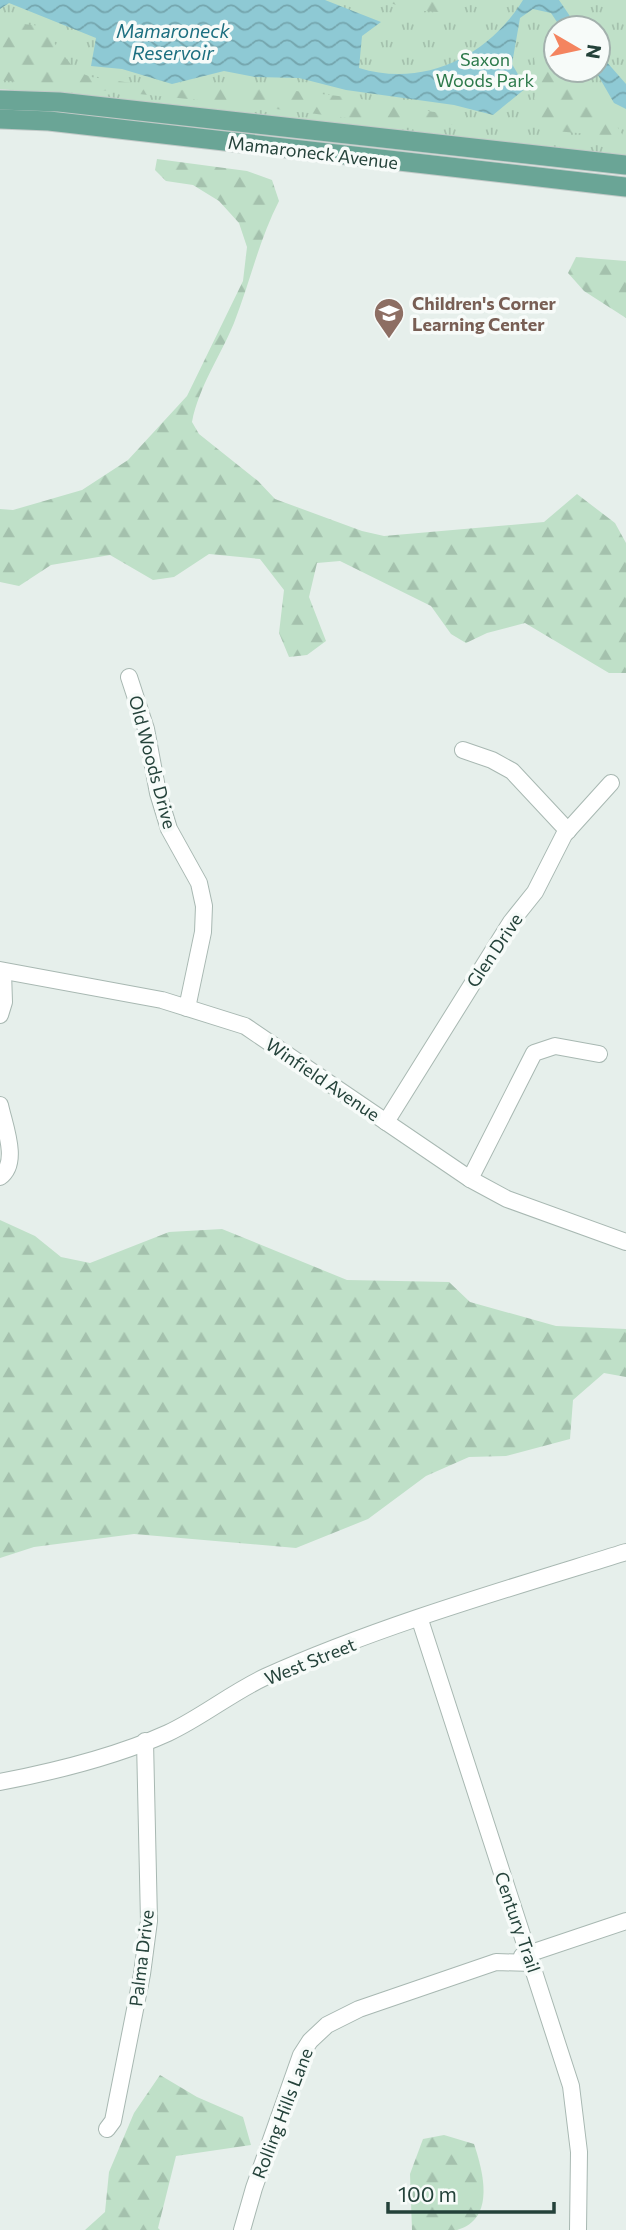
<svg xmlns="http://www.w3.org/2000/svg" width="626" height="2230" viewBox="0 0 626 2230" font-family="Commissioner,sans-serif">
	<style>
		.grass { fill: url(#grass-tufts); fill-rule: evenodd }
		.forest { fill: url(#forest-firs) }
		.water { fill: url(#water-waves) }
		.lines { fill: none; stroke-linecap: round; stroke-linejoin: round }
		.minor-casing { stroke: #a8b8b2; stroke-width: 18 }
		.major-casing { stroke: #c2cac8; stroke-width: 21 }
		.minor { stroke: #fff; stroke-width: 16 }
		.major { stroke: #6aa596; stroke-width: 19 }
		.labels { text-anchor: middle; dominant-baseline: central; stroke-width: 7; stroke-linejoin: round; paint-order: stroke }
		.park-label { font-size: 18px; fill: #2d7a4b; stroke: #f7fbf9 }
		.street-label { font-size: 18px; fill: #24423a; stroke: #f7fbf9 }
		.education-label { font-size: 18px; font-weight: bold; fill: #785e54; stroke: #f7fbf9; text-anchor: start }
		.water-label { font-size: 19px; font-style: italic; fill: #1c6f80; stroke: #f7fbf9 }
	</style>
	<defs>
		<pattern id="grass-tufts" width="24" height="20" patternUnits="userSpaceOnUse" patternTransform="scale(1.75)"><rect width="24" height="20" fill="#bfe0c8"/><path d="M3 7l-1-3M5 7V3M7 7l1-3M15 17l-1-3M17 17v-4M19 17l1-3" fill="none" stroke="#a4c1ad"/></pattern>
		<pattern id="forest-firs" width="22" height="20" patternUnits="userSpaceOnUse" patternTransform="scale(1.75)"><rect width="22" height="20" fill="#bfe0c8"/><path d="M5 1l3.5 6h-7zM16 11l3.5 6h-7z" fill="#a4c1ad"/></pattern>
		<pattern id="water-waves" width="16" height="10" patternUnits="userSpaceOnUse" patternTransform="scale(1.75)"><rect width="16" height="10" fill="#8ec9d4"/><path d="M0 5q4-4 8 0t8 0" fill="none" stroke="#74a5ad"/></pattern>
	</defs>
	<rect width="100%" height="100%" fill="#e6efeb"/>
	<path class="grass" d="M0 0H626V156L220 110 0 89ZM556 28H598V70H556Z"/>
	<g class="forest">
		<path d="M380 0H464L449 13 413 10Z"/>
		<path d="M6 22 41 26 76 71 91 77 179 90 245 85 355 98 462 117 471 125 389 123 228 103 0 80V24Z"/>
		<path d="M556 49V70H577C590 98 609 112 624 137L543 130 528 121 539 81 534 58Z"/>
		<path d="M157 159 247 171 272 180 279 201C259 240 250 282 234 323 220 357 199 386 192 422L199 434 258 481 275 499 362 531 384 536 544 522 577 494 615 523 626 543V673H609L525 623 487 633 466 643 451 634 431 606 340 561 317 563 309 597 326 641 307 655 289 657 279 633 284 590 260 559 209 554 174 577 153 580 110 555 51 565 19 586 0 582V509L13 510 82 490 128 460 187 396 243 281 247 247 239 223 219 201 193 185 166 181 155 170Z"/>
		<path d="M576 257 626 261V318L584 291 568 273Z"/>
		<path d="M0 1220 35 1236 61 1257 90 1263 169 1232 222 1229 347 1280 449 1282 470 1302 556 1326 626 1329V1377L604 1373 573 1400 570 1439 506 1456 469 1457 426 1476 368 1519 296 1548 134 1534 34 1547 0 1558Z"/>
		<path d="M160 2075 197 2097 243 2117 251 2145 176 2156 158 2228 160 2230H85L105 2212 109 2172 134 2113Z"/>
		<path d="M444 2135 474 2144C483 2171 496 2219 457 2230 444 2230 426 2230 412 2230L410 2174 423 2139Z"/>
	</g>
	<g class="water">
		<path d="M0 0H325L381 22 362 36 359 68C423 88 488 57 523 0H559L578 28H561L551 13 533 9 520 18 512 64 526 88 493 115 454 105 346 90 299 78 255 77 224 71 172 84 122 69 91 66 96 38 9 3 0 9Z"/>
		<path d="M598 52 626 84V109L614 103 595 70H598Z"/>
	</g>
	<g class="lines">
		<g class="minor-casing">
			<g id="minor">
				<path d="M129 677 146 729 158 793 169 829 199 883 204 906 203 932 187 1008"/>
				<path d="M463 750 492 760 512 771 568 831"/>
				<path d="M0 970 162 1000 245 1026 470 1179 507 1199 626 1242"/>
				<path d="M0 1015 4 1002 3 972"/>
				<path d="M0 1105C4 1125 20 1163 0 1177"/>
				<path d="M386 1122 511 922 535 892 564 835 611 783"/>
				<path d="M470 1179 534 1053 555 1046 599 1054"/>
				<path d="M420 1620 571 2086 579 2152 578 2230"/>
				<path d="M0 1782C57 1771 115 1757 168 1733 202 1717 231 1693 265 1677 378 1626 507 1589 626 1552"/>
				<path d="M522 1956 626 1921"/>
				<path d="M107 2129 113 2121 142 1974 149 1921 145 1741"/>
				<path d="M242 2230 254 2188 301 2055 310 2041 327 2025 359 2009 496 1962 532 1963"/>
			</g>
		</g>
		<g class="major-casing">
			<g id="major">
				<path d="M0 100 59 102 626 165"/>
				<path d="M0 119 49 121 626 187"/>
			</g>
		</g>
		<use href="#minor" class="minor"/>
		<use href="#major" class="major"/>
	</g>
	<defs>
		<g id="school-pin" transform="scale(1.575)"><path d="M0 17L-7.5 6A9.5 9.5 0 1 1 7.5 6Z" fill="#8d6e63" stroke="#f7fbf9"/><path d="M0-5L7-2L0 1L-7-2ZM-4 1L0 2.5L4 1V4Q0 6-4 4Z" fill="#fff"/></g>
	</defs>
	<g fill-rule="evenodd">
		<use href="#school-pin" x="389" y="313"/>
	</g>
	<g class="labels">
		<g class="park-label">
			<text x="485" y="59">Saxon<tspan x="485" dy="21">Woods Park</tspan></text>
		</g>
		<g class="street-label">
			<text transform="translate(313 152) rotate(7)">Mamaroneck Avenue</text>
			<text transform="translate(153 762) rotate(75)">Old Woods Drive</text>
			<text transform="translate(494 950) rotate(-56)">Glen Drive</text>
			<text transform="translate(323 1079) rotate(34)">Winfield Avenue</text>
			<text transform="translate(310 1661) rotate(-22)">West Street</text>
			<text transform="translate(518 1922) rotate(71)">Century Trail</text>
			<text transform="translate(141 1958) rotate(-83)">Palma Drive</text>
			<text transform="translate(282 2113) rotate(-69)">Rolling Hills Lane</text>
		</g>
		<g class="education-label">
			<text x="412" y="303">Children's Corner<tspan x="412" dy="21">Learning Center</tspan></text>
		</g>
		<g class="water-label">
			<text x="173" y="30">Mamaroneck<tspan x="173" dy="22">Reservoir</tspan></text>
		</g>
	</g>
	<g transform="translate(577 49) rotate(99)"><circle r="33" fill="#f7fbf9" stroke="#a3b1ad" stroke-width="2"/>
	<path d="M0-5L12 26L0 18L-12 26Z" fill="#f4845f"/>
	<text y="-10" font-size="19" font-weight="bold" text-anchor="middle" fill="#24423a">N</text>
	</g>
	<path d="M388 2202v10h166v-10" fill="none" stroke="#24423a" stroke-width="3.5"/>
	<text x="398" y="2202" font-size="21" fill="#24423a" stroke="#f7fbf9" stroke-width="5" paint-order="stroke">100 m</text>
</svg>
